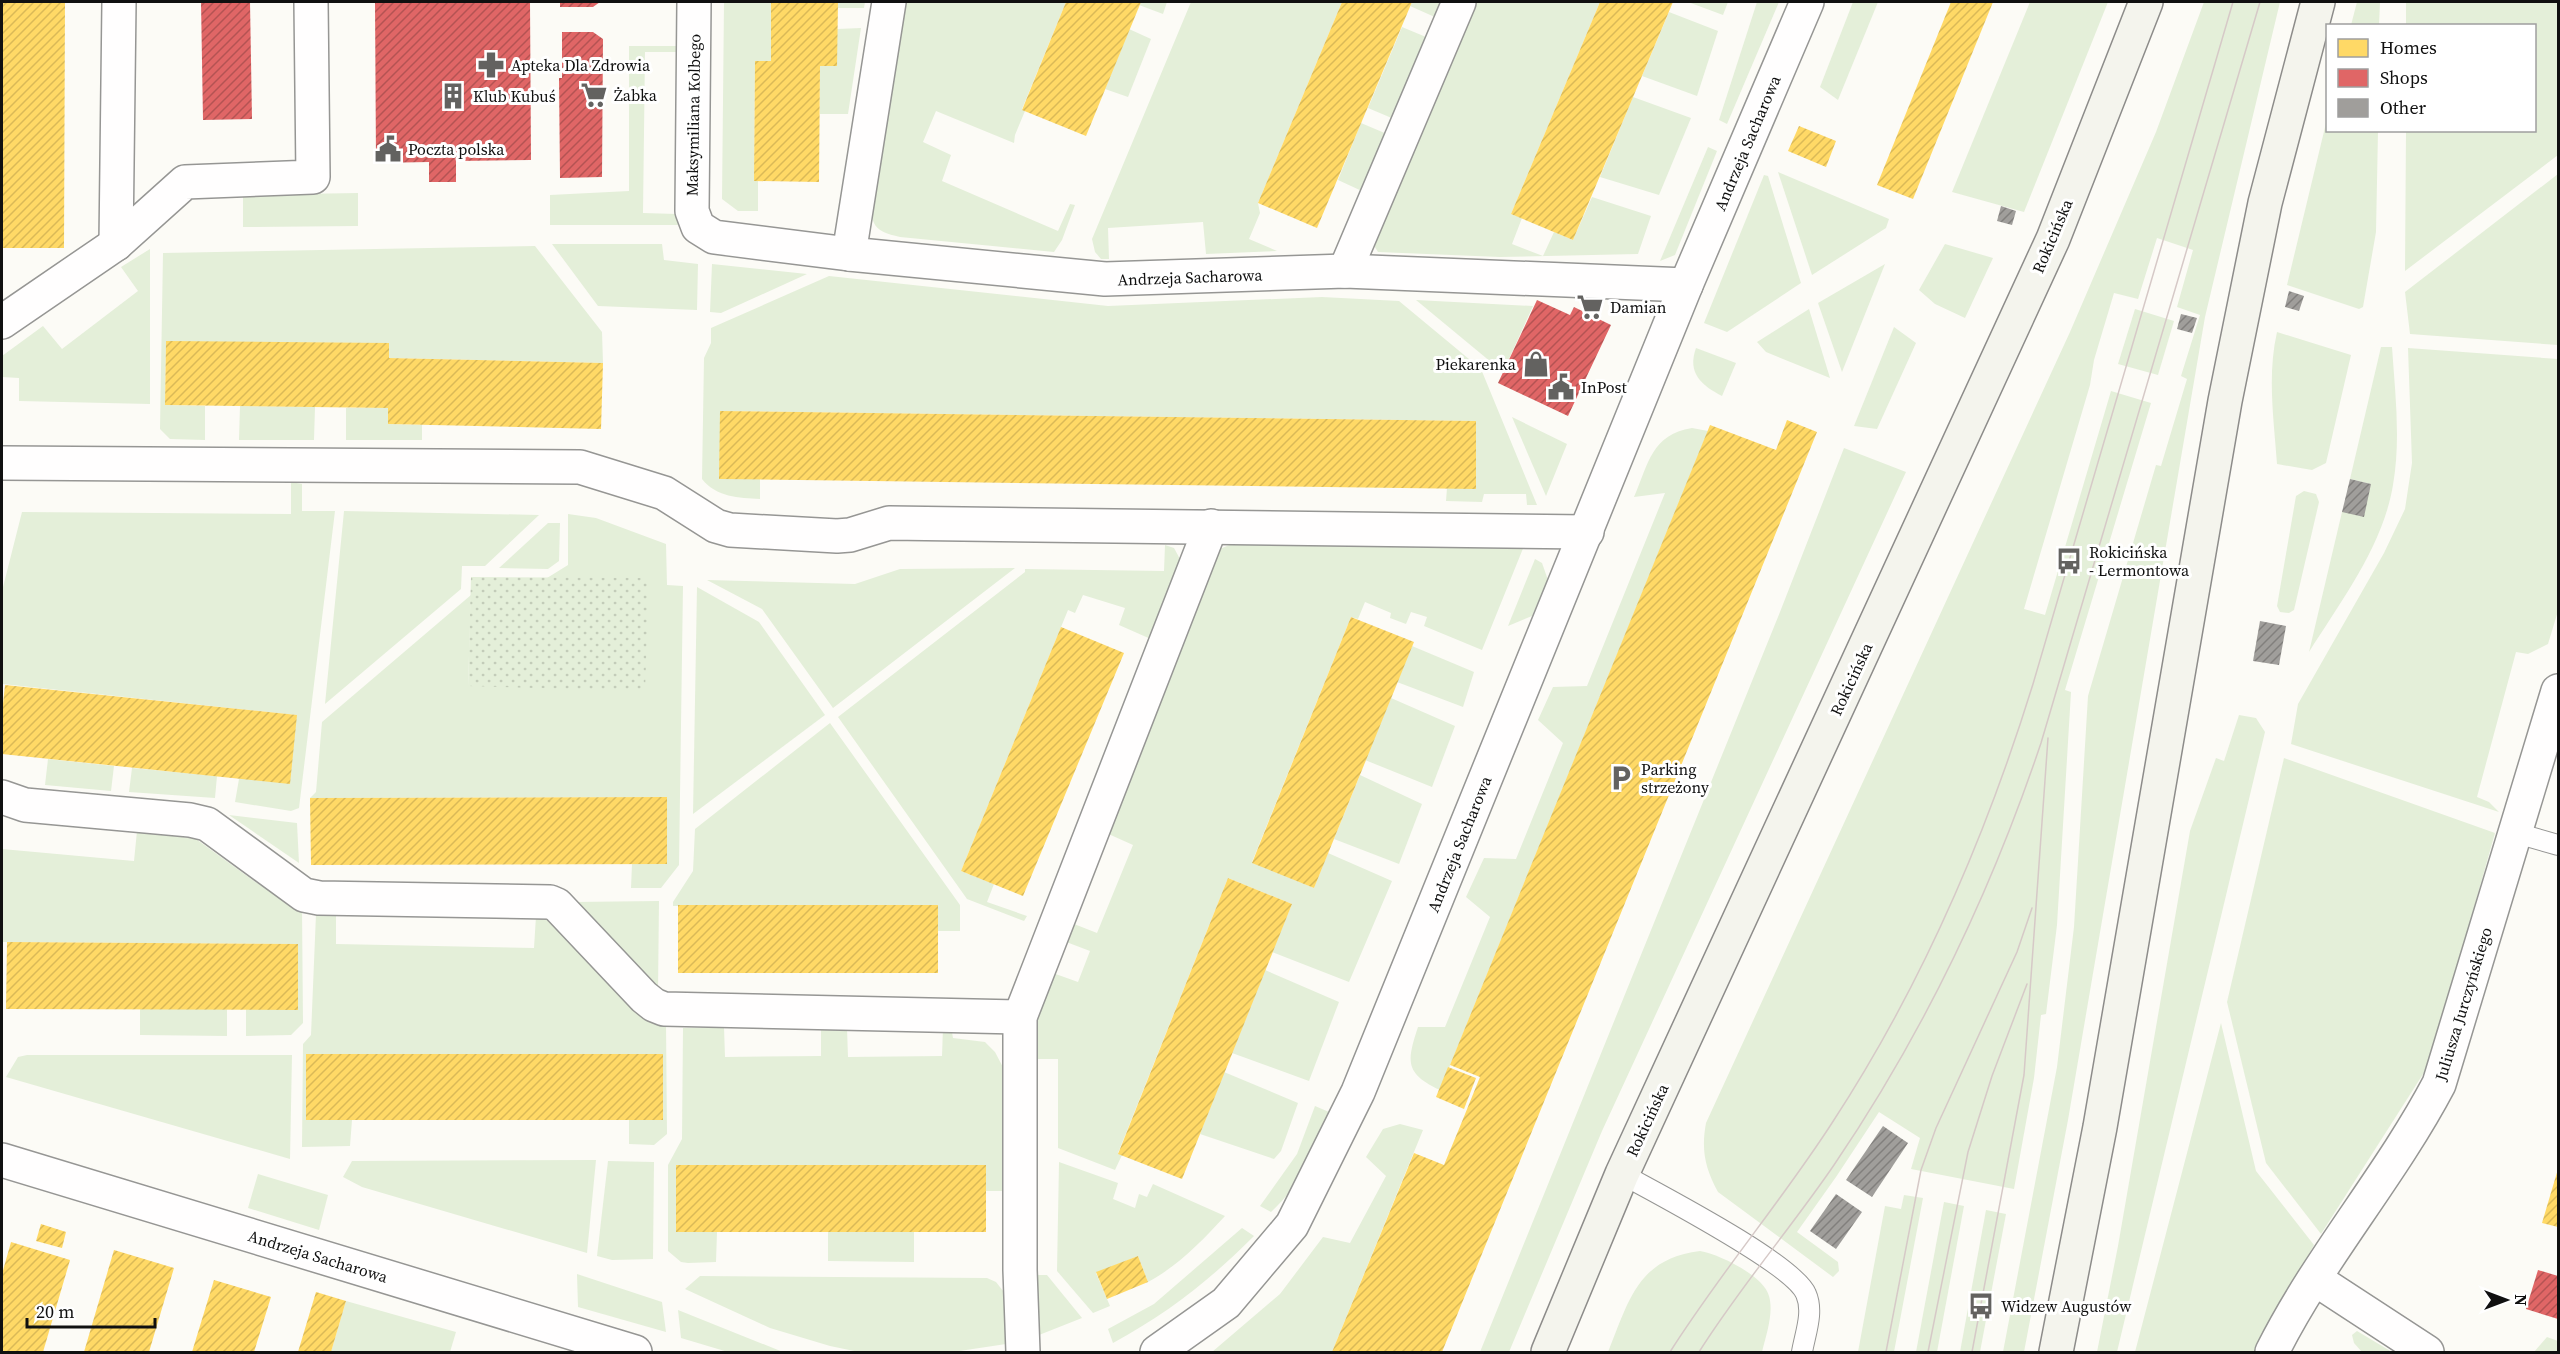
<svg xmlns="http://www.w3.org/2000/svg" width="2560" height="1354" viewBox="0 0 2560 1354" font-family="'Source Serif 4',serif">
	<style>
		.grass { fill: #e4efd9 }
		.park { fill: url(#park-dots) }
		.homes { fill: url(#homes-hatch) }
		.shops { fill: url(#shops-hatch) }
		.building { fill: url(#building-hatch) }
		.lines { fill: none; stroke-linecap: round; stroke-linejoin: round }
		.lane-casing { stroke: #969694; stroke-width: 22 }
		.street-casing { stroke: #969694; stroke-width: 36 }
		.secondary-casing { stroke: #8d8c8a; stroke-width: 36 }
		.lane { stroke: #fffefe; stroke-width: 20 }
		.street { stroke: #fffefe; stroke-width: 33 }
		.secondary { stroke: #f4f4ed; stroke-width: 33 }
		.tram { stroke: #d6c9c7; stroke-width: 1.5 }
		.labels { text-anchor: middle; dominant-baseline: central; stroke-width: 6; stroke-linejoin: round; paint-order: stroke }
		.poi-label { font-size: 16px; fill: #101010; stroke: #fff; text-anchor: start }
		.street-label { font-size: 16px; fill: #101010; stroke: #fff }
	</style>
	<defs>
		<pattern id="park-dots" width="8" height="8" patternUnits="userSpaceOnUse" patternTransform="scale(1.5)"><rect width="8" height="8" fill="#e4efd9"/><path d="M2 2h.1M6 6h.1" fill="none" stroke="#c3ccb9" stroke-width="1.8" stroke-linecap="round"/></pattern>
		<pattern id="homes-hatch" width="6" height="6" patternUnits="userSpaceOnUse" patternTransform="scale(1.5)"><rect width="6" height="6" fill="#ffd966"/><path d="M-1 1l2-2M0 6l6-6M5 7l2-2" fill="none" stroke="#dab957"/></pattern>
		<pattern id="shops-hatch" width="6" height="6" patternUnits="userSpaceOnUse" patternTransform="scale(1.5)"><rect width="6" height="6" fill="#e06666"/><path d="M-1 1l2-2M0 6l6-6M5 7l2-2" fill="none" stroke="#b45353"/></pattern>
		<pattern id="building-hatch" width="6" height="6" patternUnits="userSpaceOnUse" patternTransform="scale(1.5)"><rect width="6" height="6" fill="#a09e9b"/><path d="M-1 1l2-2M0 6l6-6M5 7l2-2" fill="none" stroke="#817f7d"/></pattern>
	</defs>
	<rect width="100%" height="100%" fill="#fcfbf6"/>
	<g class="grass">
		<path d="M724 2H771V61H755L754 181H758V211H738L722 199Z"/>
		<path d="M838 2H865L864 8H838Z"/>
		<path d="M900 2H1066L1022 109 1025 111 1015 135 1014 143 936 111 923 142 951 155 942 181 1058 231 1070 204 1075 205 1062 240 1054 252 900 237C873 231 872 225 870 200Z"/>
		<path d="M1141 2H1167L1163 14 1139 5Z"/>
		<path d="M1191 2H1342L1258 203 1260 213 1249 239 1277 251 1206 254 1203 222 1108 228 1109 259H1101L1095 252 1092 239Z"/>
		<path d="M1412 2H1445L1437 18 1410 6Z"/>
		<path d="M1473 2H1600L1511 214 1522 218 1512 244 1543 256 1554 232 1573 240 1592 197 1651 216 1638 254 1500 257 1378 252 1373 244Z"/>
		<path d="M1688 2H1728L1723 15Z"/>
		<path d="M1757 2H1779L1727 124 1719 120Z"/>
		<path d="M1853 2H1878L1838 100 1820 87Z"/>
		<path d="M2030 2H2108L2024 212 1952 192Z"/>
		<path d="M2204 2H2280L2205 317 2068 1120 2024 1352H2003L2057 1067 2074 927 2088 696 2156 465 2161 466 2187 379 2181 376 2200 315 2177 307 2193 250 2157 238 2138 299 2114 293 2094 360 2090 385 2024 609 2045 615 2111 391 2151 403 2065 690 2071 692 2057 925 2046 1014 2041 1015 2034 1078 2014 1189 1911 1169 1920 1138 1879 1112 1836 1177 1797 1232 1838 1262 1839 1271 1833 1277 1718 1192C1705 1168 1701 1150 1706 1123L2070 332 2156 132Z"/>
		<path d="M2357 2H2380L2379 25H2351Z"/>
		<path d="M2406 2H2558V155L2405 271 2406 131 2534 130V26L2406 25Z"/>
		<path d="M1669 12 1718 31 1697 96 1642 76Z"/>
		<path d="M1402 27 1426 37 1394 119 1368 108Z"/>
		<path d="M861 28 848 114H820V66L837 65V29Z"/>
		<path d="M1129 29 1151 39 1128 97 1105 89Z"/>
		<path d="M629 46H678V52H645L643 213 677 214 678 225H550V195L629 191Z"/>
		<path d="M1633 97 1691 118 1659 195 1600 177Z"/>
		<path d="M2327 119 2328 130 2378 131 2376 232 2363 307 2359 309 2287 285Z"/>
		<path d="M1361 123 1387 134 1364 192 1338 180Z"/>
		<path d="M1708 147 1717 151 1675 255 1660 261Z"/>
		<path d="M1778 172 1889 219 1886 228 1812 275Z"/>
		<path d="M2558 174V345L2410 334 2405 292Z"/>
		<path d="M1764 175 1768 176 1801 283 1727 332 1704 323Z"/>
		<path d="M358 193V226L243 227V195Z"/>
		<path d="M552 244H662L664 260 698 264 697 310 598 306Z"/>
		<path d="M1945 244 1993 258 1965 318 1935 304 1919 290Z"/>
		<path d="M535 246 602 332 603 363 389 358V343L166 342 165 405 205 406V440L170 439 160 429 163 253Z"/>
		<path d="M150 249V404L19 401V378L2 377V356L43 326 62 349 138 291 121 267Z"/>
		<path d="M712 264 807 274 721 313 710 312Z"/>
		<path d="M1885 264 1842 372 1818 303Z"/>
		<path d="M829 276 1108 306 1322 297 1399 301 1481 369 1537 505H1527L1526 494H1484L1482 502 1446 501 1447 488H1476V421L720 411 760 479V499C739 498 716 497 702 479L704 358 711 343V328Z"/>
		<path d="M1416 300 1533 306 1503 372Z"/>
		<path d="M1809 309 1830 378 1766 352 1757 342Z"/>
		<path d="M2135 309 2174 321 2158 375 2118 364Z"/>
		<path d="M1894 327 1916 343 1877 429 1854 426Z"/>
		<path d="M2277 332 2351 355 2326 463 2312 470 2277 464C2274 420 2267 376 2277 332Z"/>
		<path d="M2381 347H2392C2395 393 2401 439 2393 485 2383 546 2341 601 2309 652L2342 512 2371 484 2350 479Z"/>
		<path d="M1696 348 1736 363 1722 396C1701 385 1687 373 1696 348Z"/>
		<path d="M2408 348 2558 359V611L2548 644 2528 654 2516 652 2477 797 2489 802 2499 812 2291 744 2298 704 2384 553 2405 509 2412 463Z"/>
		<path d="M240 406 315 407 314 440H239Z"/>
		<path d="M346 408H388V424L422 425V440H346Z"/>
		<path d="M1512 417 1567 444 1546 496Z"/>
		<path d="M1692 428 1708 431 1440 1090C1404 1073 1407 1061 1418 1027H1445L1490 917 1466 897 1484 858 1516 859 1563 743 1538 720 1553 687 1587 686 1665 493 1634 497C1649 463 1651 435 1692 428Z"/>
		<path d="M1844 448 1906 472 1602 1131 1509 1352H1480L1780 612Z"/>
		<path d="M291 482 302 484V511H335L299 808 291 811 235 802 239 779 296 715 2 684V591L22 512 291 514Z"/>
		<path d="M2304 491 2316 494 2319 502 2294 610 2289 613 2280 612 2277 606 2296 496Z"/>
		<path d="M344 511 539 515 485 566H462L461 589 325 704Z"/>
		<path d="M568 514 596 518 666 544 667 585 683 586 679 865 661 888H631L632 864H667V797L310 798 316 792 322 722 471 595 468 686 649 578H547L568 565Z"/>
		<path d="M548 523H560L559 561 548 569 499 568Z"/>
		<path d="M1234 543 1524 546 1482 650 1424 626 1427 617 1411 612 1406 624 1390 618 1391 613 1365 602 1358 619 1351 617 1252 862 1314 888 1328 853 1392 881 1349 982 1272 952 1292 904 1228 878 1118 1153 1122 1155 1115 1170 1058 1148V1059H1034L1036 1008 1050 972 1078 982 1090 951 1061 940 1069 922 1097 933 1133 845 1104 832 1213 552Z"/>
		<path d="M1165 545 1174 548 1180 559 1155 627 1153 640 1119 625 1125 608 1083 595 1075 613 1068 610 961 871 994 884 987 902 1027 916 1024 921 967 899 838 717 1025 572V569L1164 571Z"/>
		<path d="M1535 559 1542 563 1548 580 1532 616 1508 626Z"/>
		<path d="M1015 568 833 708 762 609 707 580 855 584 900 569Z"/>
		<path d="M697 587 759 622 825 715 693 814Z"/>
		<path d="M1412 646 1474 672 1463 707 1397 682Z"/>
		<path d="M1391 698 1455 726 1432 787 1365 760Z"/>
		<path d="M2239 715 2256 718 2265 732 2117 1352H2097L2118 1246 2190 831 2216 758 2224 761Z"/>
		<path d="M830 723 960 905V931H938V905L673 906V902L693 871 695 829Z"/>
		<path d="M2284 758 2495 833 2435 1046 2425 1071 2321 1234 2266 1163 2227 1002Z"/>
		<path d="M48 759 114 766 111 791 45 785Z"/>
		<path d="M132 768 217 776 215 798 129 792Z"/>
		<path d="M1360 775 1422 804 1399 864 1334 839Z"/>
		<path d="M229 815 297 823 299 863Z"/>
		<path d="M137 831 196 839 254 881 292 905 302 908 303 1023 291 1035 246 1036V1009L298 944 2 942V849L134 861Z"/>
		<path d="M659 901 658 991 573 902Z"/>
		<path d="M316 914H336V944L534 948 536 916 546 917 666 1023 667 1134 654 1145 629 1144V1120H663V1054H306V1120H352L350 1146 302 1147 303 1044 311 1035Z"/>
		<path d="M1265 970 1339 1002 1309 1081 1232 1053Z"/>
		<path d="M140 1009H227V1036L140 1035Z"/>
		<path d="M2221 1023 2256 1171 2314 1245 2254 1352H2135Z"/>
		<path d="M724 1027 725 1057 821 1056V1027L847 1028 848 1057 942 1056 943 1027H951L953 1038 985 1042 995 1052 1006 1073 1008 1191H986L985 1165H676V1232H717L716 1262 688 1263 681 1262 668 1251V1165L682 1139 683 1028Z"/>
		<path d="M27 1055H292L290 1159 6 1077 18 1057Z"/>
		<path d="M1224 1072 1298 1103 1281 1151 1274 1159 1200 1134Z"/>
		<path d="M1315 1106 1329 1112C1315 1149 1301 1185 1271 1212L1260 1206 1297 1154Z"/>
		<path d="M1400 1124 1423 1130 1332 1352H1212L1280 1294 1323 1237 1350 1243 1386 1176 1366 1157 1383 1129Z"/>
		<path d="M596 1160 587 1253 362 1187 343 1177 352 1161Z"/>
		<path d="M608 1161 654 1162 653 1259 612 1260 597 1256Z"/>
		<path d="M1059 1162 1118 1183 1113 1199 1135 1208 1139 1194 1147 1197 1153 1184 1225 1216C1201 1242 1179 1265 1148 1282L1138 1256 1096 1273 1110 1306 1093 1313 1057 1271Z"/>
		<path d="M258 1174 328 1195 319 1230 248 1208Z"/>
		<path d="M1904 1195 1923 1198 1894 1352H1858L1885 1206 1901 1209Z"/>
		<path d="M1944 1202 1964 1206 1937 1352H1916Z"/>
		<path d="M1986 1210 2006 1214 1980 1352H1960Z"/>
		<path d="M1242 1228 1254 1236C1209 1281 1168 1313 1113 1343L1108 1329 1154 1304Z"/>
		<path d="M828 1232H914V1262L828 1261Z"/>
		<path d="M1700 1251C1719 1254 1764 1276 1769 1296 1774 1313 1766 1335 1762 1352H1608C1629 1301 1637 1259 1700 1251Z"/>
		<path d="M577 1274 662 1302 666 1332 578 1307Z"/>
		<path d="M1035 1275H1047L1082 1318 1034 1337Z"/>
		<path d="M700 1276 987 1278 996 1282 1007 1296 1006 1344 953 1352H859L830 1346 770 1328 685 1289Z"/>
		<path d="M346 1301 456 1332 450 1352H331Z"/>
		<path d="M678 1310 783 1352H728L681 1338Z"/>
		<path d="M2357 1331 2392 1352H2362L2354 1343 2352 1335Z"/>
		<path d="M2547 1337 2558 1341V1352H2534Z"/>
	</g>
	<path class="park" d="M471 577 649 578 645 691 468 686Z"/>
	<g class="homes">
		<path d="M2 2H65L64 248H2Z"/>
		<path d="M771 2H838L837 66H820L819 182 754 181 755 61H771Z"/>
		<path d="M1066 2H1141L1086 136 1022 110Z"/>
		<path d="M1342 2H1412L1317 228 1258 203Z"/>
		<path d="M1600 2H1673L1573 240 1511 214Z"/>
		<path d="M1951 2H1993L1913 199 1877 185Z"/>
		<path d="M1799 126 1836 141 1826 167 1788 151Z"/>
		<path d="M166 341 389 343V358L603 363 601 429 388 424V408L165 405Z"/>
		<path d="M720 411 1476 421V489L719 479Z"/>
		<path d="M1787 420 1817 432 1442 1352H1332L1414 1153 1444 1165 1461 1124 1480 1077 1450 1065 1710 425 1776 450Z"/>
		<path d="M1351 617 1414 642 1314 888 1252 863Z"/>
		<path d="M1061 627 1124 653 1023 896 961 871Z"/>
		<path d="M5 685 297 715 290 784 2 754V713Z"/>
		<path d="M667 797V864L311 865 310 798Z"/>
		<path d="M1228 878 1292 904 1182 1179 1118 1154Z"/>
		<rect x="678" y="905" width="260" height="68"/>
		<path d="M7 942 298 944V1010L6 1009Z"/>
		<rect x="306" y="1054" width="357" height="66"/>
		<path d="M1448 1067 1476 1078 1464 1109 1436 1097Z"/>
		<rect x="676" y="1165" width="310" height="67"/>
		<path d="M2558 1169V1227L2542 1223Z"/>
		<path d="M41 1224 66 1232 62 1248 36 1241Z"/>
		<path d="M11 1242 70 1260 43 1352H2V1274Z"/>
		<path d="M114 1250 174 1268 149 1352H84Z"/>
		<path d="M1138 1256 1148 1282 1107 1299 1096 1272Z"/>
		<path d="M214 1280 271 1297 254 1352H192Z"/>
		<path d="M316 1292 346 1301 331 1352H298Z"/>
	</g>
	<g class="shops">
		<path d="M201 2H250L252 119 203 120Z"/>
		<path d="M375 2H530L531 160 456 161V182H429V162L376 163Z"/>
		<path d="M560 2H600L593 7H560Z"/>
		<path d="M562 32H593L603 39 602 177 560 178 559 78H562Z"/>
		<path d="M1537 300 1570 315 1574 307 1611 325 1568 416 1498 383Z"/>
		<path d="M2538 1270 2558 1276V1319L2526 1309Z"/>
	</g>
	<g class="building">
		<path d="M2001 206 2016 211 2012 225 1997 221Z"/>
		<path d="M2289 291 2304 296 2299 311 2285 307Z"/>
		<path d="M2181 314 2197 318 2192 333 2177 329Z"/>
		<path d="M2350 479 2371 484 2364 517 2342 512Z"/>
		<path d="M2260 621 2286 626 2279 665 2253 661Z"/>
		<path d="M1883 1126 1908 1143 1872 1197 1846 1180Z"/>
		<path d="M1836 1194 1862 1212 1836 1249 1810 1231Z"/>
	</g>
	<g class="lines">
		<g class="lane-casing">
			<g id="lane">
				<path d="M2516 833 2558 845"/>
				<path d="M1622 1174C1656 1193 1794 1264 1806 1294 1814 1312 1805 1334 1802 1352"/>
			</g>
		</g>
		<g class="street-casing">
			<g id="street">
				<path d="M694 2 692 211 698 227 714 237 849 254 1105 279 1345 271 1686 285"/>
				<path d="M116 244 119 2"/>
				<path d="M849 254 889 2"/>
				<path d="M1345 271 1459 2"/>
				<path d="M2 322 116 244 185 182 313 177 311 2"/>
				<path d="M2 463 580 467 664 493 716 526 730 530 837 536 850 535 889 523 1587 532"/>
				<path d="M2 797 25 805 190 820 207 824 304 895 319 898 550 902 557 905 644 997 654 1005 664 1009 1020 1017"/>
				<path d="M2 1160 635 1352"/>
				<path d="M2315 1279 2427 1352"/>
				<path d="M1023 1352 1020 1270V1017L1211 526"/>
				<path d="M1157 1352 1226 1303 1292 1225 1358 1092 1686 285 1807 2"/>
				<path d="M2272 1352C2319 1258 2390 1177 2439 1084L2558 691"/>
			</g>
		</g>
		<g class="secondary-casing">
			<g id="secondary">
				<path d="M1548 1352 1622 1174 2053 239 2146 2"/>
				<path d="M2056 1352 2100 1127 2225 401 2265 203 2318 2"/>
			</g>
		</g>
		<use href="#lane" class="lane"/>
		<use href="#street" class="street"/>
		<use href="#secondary" class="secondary"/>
		<g class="tram">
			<path d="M1670 1352C1720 1273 1781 1202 1832 1123 1921 987 1985 839 2033 684L2233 2"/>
			<path d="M1699 1352C1740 1287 1791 1228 1834 1165 1923 1034 1991 892 2041 743L2260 2"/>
			<path d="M1886 1352 1921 1170 1936 1128 2017 952 2032 908"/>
			<path d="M1928 1352 1968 1152 1992 1076 2027 984"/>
			<path d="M1972 1352 2024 1075 2048 738"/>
		</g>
	</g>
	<defs>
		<g id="pharmacy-bare" transform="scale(2.07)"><path d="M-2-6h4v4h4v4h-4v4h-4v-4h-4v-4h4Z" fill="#636260" stroke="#fff" stroke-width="2.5" paint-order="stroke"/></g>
		<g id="supermarket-bare" transform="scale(2.07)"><path d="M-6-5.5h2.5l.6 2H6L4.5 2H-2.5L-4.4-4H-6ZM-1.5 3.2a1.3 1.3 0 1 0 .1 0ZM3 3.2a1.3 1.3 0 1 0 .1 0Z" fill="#636260" stroke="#fff" stroke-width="2.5" paint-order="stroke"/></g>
		<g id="building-bare" transform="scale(2.07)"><path d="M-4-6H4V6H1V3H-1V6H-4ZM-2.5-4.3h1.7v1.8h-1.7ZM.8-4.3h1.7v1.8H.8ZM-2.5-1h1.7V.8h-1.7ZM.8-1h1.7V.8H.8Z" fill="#636260" stroke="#fff" stroke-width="2.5" paint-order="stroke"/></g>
		<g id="civic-bare" transform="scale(2.07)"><path d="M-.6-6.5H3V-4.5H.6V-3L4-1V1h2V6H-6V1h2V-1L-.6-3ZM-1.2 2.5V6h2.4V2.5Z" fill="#636260" stroke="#fff" stroke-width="2.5" paint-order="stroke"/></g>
		<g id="shop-bare" transform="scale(2.07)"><path d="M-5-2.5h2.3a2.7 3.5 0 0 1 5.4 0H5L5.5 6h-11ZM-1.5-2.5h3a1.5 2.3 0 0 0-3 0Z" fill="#636260" stroke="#fff" stroke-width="2.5" paint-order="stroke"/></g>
		<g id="bus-bare" transform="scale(2.07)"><path d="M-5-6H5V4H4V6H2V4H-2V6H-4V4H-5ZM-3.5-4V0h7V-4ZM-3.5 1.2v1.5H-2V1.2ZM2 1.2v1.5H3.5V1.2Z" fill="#636260" stroke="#fff" stroke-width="2.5" paint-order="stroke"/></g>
		<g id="parking-bare" transform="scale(2.07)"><path d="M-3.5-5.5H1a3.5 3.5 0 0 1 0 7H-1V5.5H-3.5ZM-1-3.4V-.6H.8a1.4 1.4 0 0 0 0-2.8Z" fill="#636260" stroke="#fff" stroke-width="2.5" paint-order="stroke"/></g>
	</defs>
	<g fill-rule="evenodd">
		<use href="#pharmacy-bare" x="491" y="65"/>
		<use href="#supermarket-bare" x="594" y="95"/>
		<use href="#building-bare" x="453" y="96"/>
		<use href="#civic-bare" x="388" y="149"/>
		<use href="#supermarket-bare" x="1590" y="307"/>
		<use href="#shop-bare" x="1536" y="364"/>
		<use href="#civic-bare" x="1561" y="387"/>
		<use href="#bus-bare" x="2069" y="561"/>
		<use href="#parking-bare" x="1621" y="778"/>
		<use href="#bus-bare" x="1981" y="1306"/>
	</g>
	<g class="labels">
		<g class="poi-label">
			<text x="511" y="65">Apteka Dla Zdrowia</text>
			<text x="614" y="95">Żabka</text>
			<text x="473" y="96">Klub Kubuś</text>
			<text x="408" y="149">Poczta polska</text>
			<text x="1610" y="307">Damian</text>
			<text x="1516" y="364" text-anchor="end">Piekarenka</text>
			<text x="1581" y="387">InPost</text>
			<text x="2089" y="552">Rokicińska<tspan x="2089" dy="18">- Lermontowa</tspan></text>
			<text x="1641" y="769">Parking<tspan x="1641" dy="18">strzeżony</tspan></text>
			<text x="2001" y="1306">Widzew Augustów</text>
		</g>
		<g class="street-label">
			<text transform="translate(693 115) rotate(-89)">Maksymiliana Kolbego</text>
			<text transform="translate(1747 143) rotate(-67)">Andrzeja Sacharowa</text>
			<text transform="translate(2052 236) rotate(-67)">Rokicińska</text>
			<text transform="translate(1190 277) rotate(-2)">Andrzeja Sacharowa</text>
			<text transform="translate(1851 679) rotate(-65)">Rokicińska</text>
			<text transform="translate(1459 844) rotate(-68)">Andrzeja Sacharowa</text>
			<text transform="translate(2463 1004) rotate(-73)">Juliusza Jurczyńskiego</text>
			<text transform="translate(1647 1120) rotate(-65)">Rokicińska</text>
			<text transform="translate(318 1256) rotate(17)">Andrzeja Sacharowa</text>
		</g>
	</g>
	<rect width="2560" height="1354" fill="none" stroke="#101010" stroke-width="6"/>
	<rect x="2326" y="24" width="210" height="108" fill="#ffffff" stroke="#9f9f9f" stroke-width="1.5"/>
	<rect x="2338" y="39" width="30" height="18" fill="#ffd966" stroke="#9f9f9f" stroke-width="1.5"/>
	<text x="2380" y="54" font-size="18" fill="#101010">Homes</text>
	<rect x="2338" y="69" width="30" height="18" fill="#e06666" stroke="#9f9f9f" stroke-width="1.5"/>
	<text x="2380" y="84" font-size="18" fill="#101010">Shops</text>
	<rect x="2338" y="99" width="30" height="18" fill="#a09e9b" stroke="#9f9f9f" stroke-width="1.5"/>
	<text x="2380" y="114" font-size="18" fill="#101010">Other</text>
	<g transform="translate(2506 1300) rotate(90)" stroke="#ffffff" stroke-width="4.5" paint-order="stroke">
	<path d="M0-4.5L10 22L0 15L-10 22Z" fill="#101010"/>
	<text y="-9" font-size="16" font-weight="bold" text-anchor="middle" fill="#101010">N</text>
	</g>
	<path d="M27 1318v9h128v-9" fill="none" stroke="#101010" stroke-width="3"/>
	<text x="36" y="1318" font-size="18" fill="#101010" stroke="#ffffff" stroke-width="4.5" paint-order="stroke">20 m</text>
</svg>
